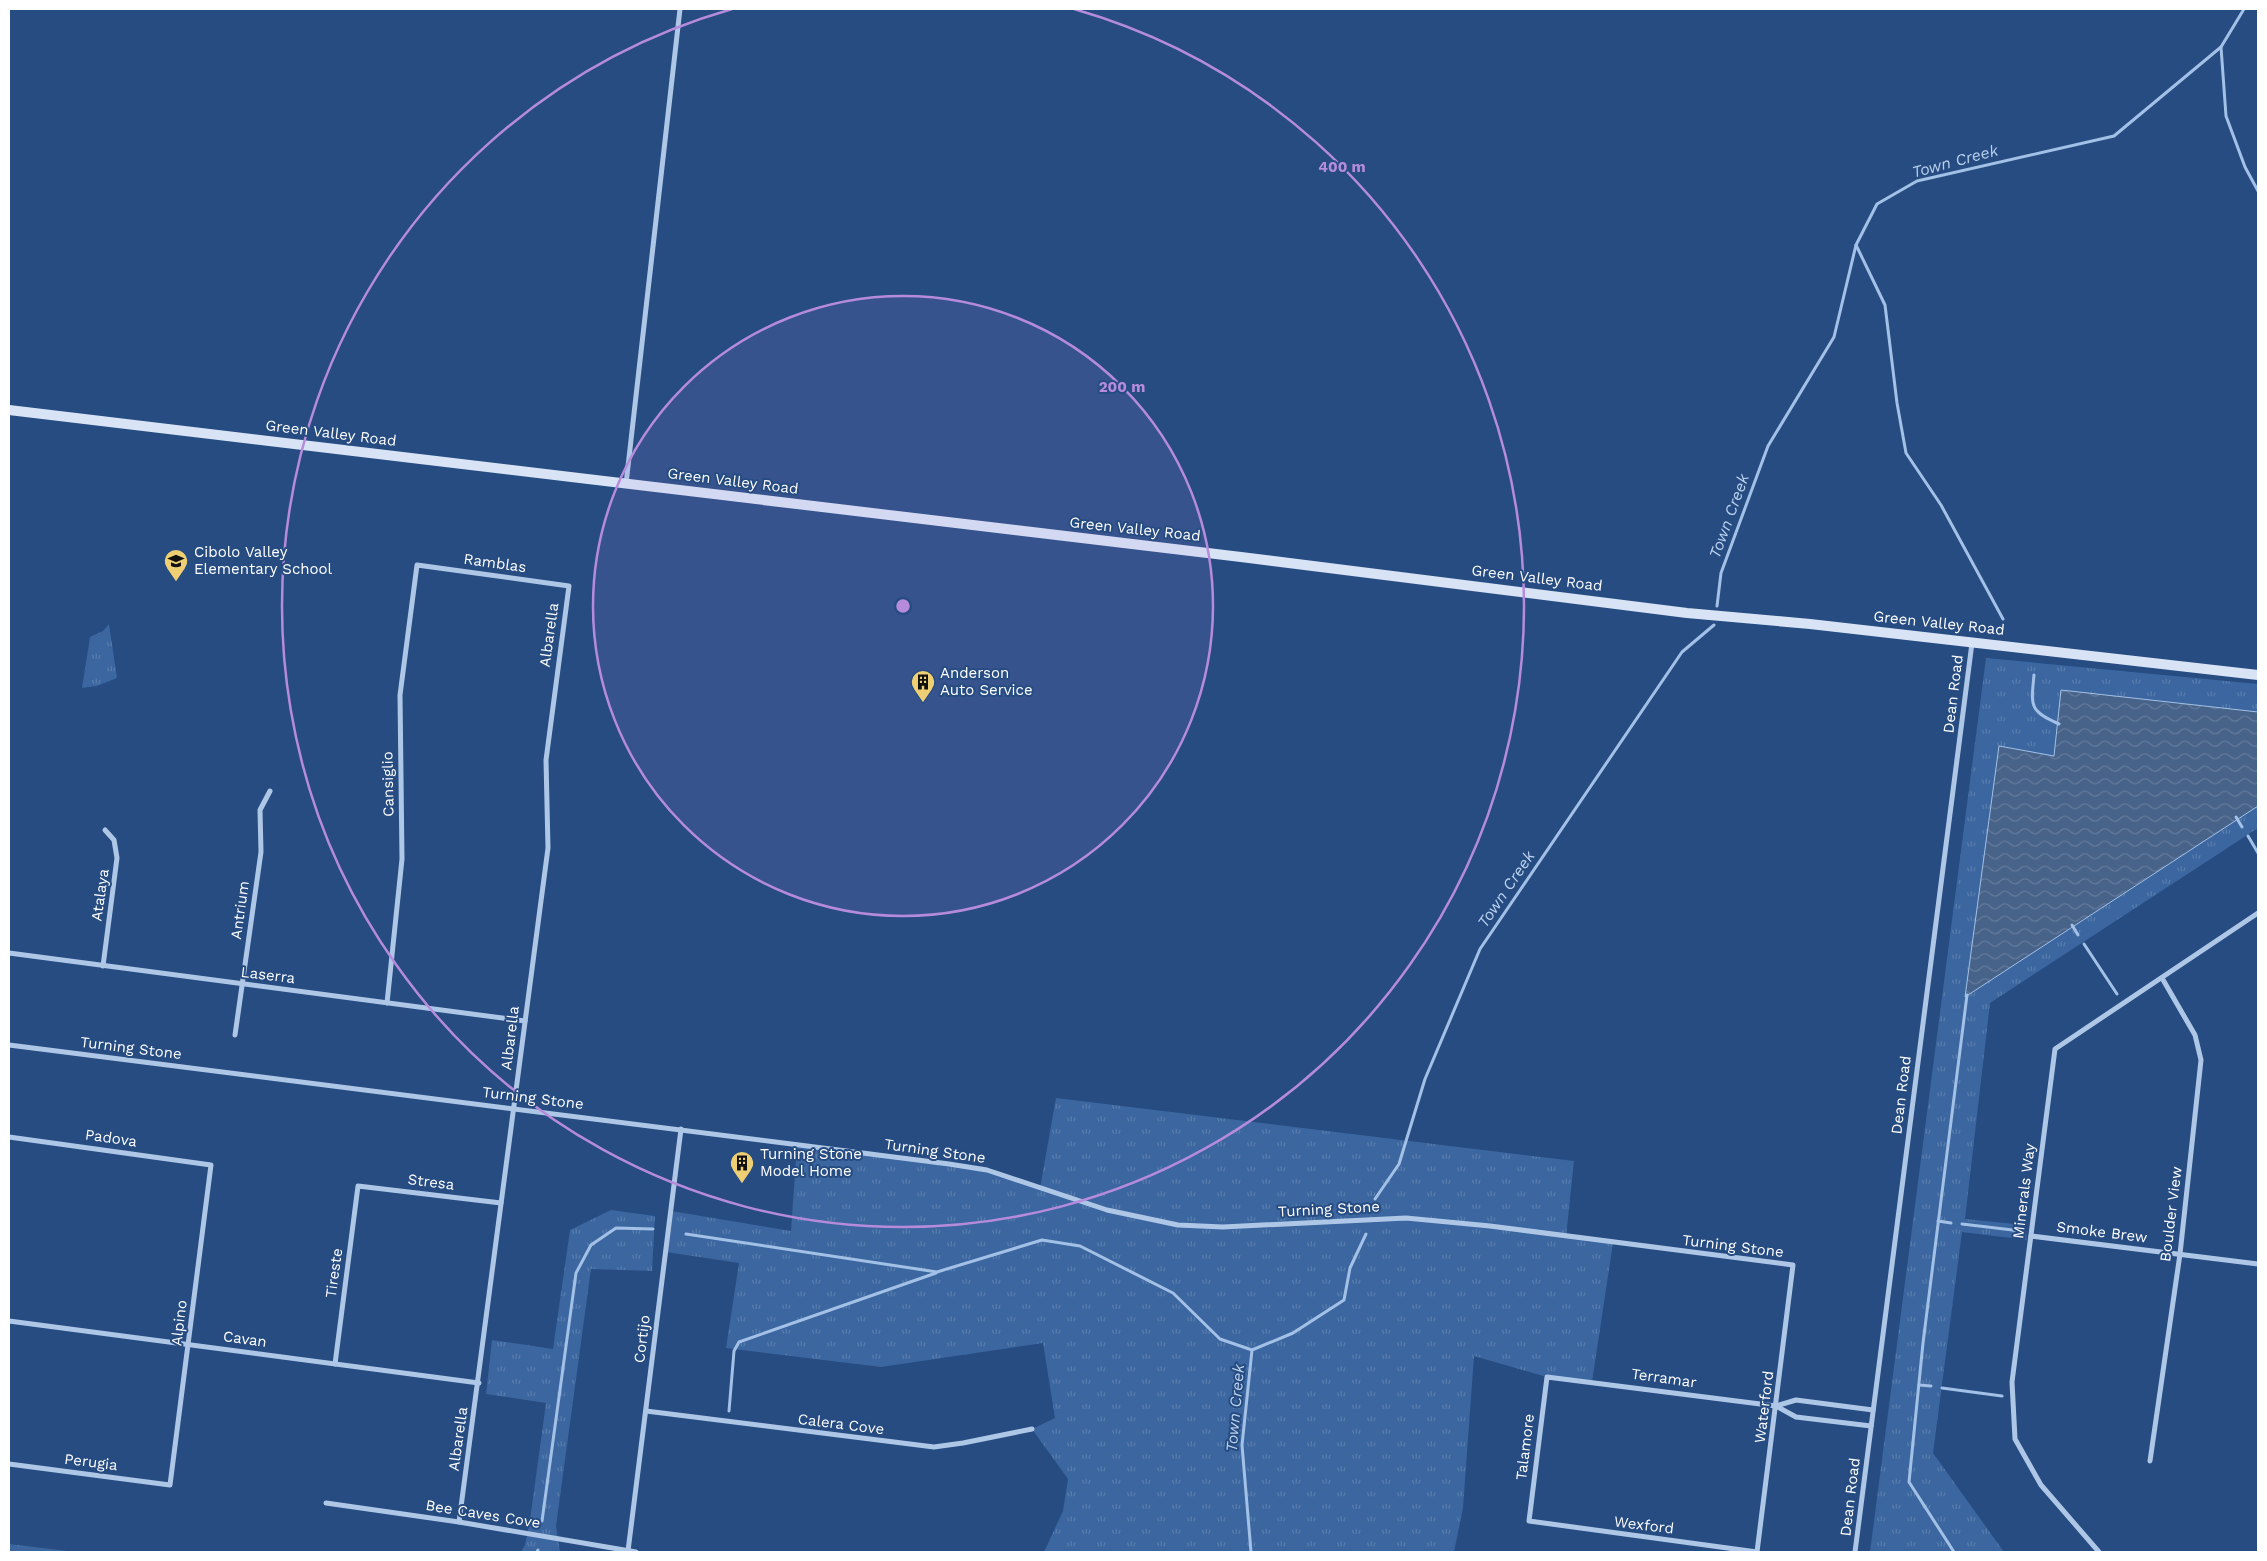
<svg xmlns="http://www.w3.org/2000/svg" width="2267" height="1561" viewBox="0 0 2267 1561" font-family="'Work Sans',sans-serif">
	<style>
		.park { fill: url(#park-tufts) }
		.water { fill: url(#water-waves); stroke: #a3c1e7 }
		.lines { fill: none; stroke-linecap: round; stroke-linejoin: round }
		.stream { stroke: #a3c1e7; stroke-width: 3 }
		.street { stroke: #afc7e7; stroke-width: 5 }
		.secondary { stroke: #d8e4f6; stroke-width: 10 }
		.ring { fill: none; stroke: #b68bdc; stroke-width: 2.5 }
		.labels { text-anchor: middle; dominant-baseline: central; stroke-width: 4; stroke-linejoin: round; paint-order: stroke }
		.street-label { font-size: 15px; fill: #fff; stroke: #264c82 }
		.poi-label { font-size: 15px; fill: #fff; stroke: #264c82; text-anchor: start }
		.water-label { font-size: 16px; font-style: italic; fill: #bad1ee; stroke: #264c82 }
		.centre { fill: #b68bdc; stroke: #264c82; stroke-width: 2.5 }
		.ring-label { font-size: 15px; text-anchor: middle; font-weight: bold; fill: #b68bdc; stroke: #264c82; stroke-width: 4; stroke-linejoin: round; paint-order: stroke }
	</style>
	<defs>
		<pattern id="park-tufts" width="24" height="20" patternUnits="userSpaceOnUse" patternTransform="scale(1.25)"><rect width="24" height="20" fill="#3b669f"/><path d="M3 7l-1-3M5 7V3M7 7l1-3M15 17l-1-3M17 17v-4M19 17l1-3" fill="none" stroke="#587dad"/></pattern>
		<pattern id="water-waves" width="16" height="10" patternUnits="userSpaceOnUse" patternTransform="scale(1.25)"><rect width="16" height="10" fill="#486389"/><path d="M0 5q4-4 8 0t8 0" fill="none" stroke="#637a9b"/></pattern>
	</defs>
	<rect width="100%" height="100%" fill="#264c82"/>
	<g class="park">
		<path d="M109 624 117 678 97 686 82 688 90 637 103 631Z"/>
		<path d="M1986 658 2258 684V828L1990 1003 1965 1219 2025 1225 2027 1240 1962 1232 1933 1453 2004 1552H1870Z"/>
		<path d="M1056 1098 1574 1161 1566 1237 1613 1243 1592 1382 1547 1377 1474 1356 1463 1508 1454 1552H1044L1063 1511 1068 1479 1032 1429 1055 1418 1043 1343 881 1367 726 1348 739 1263 666 1252 671 1211 791 1231 797 1144 987 1170 1040 1188Z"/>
		<path d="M611 1210 655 1216 652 1271 591 1269 556 1526 560 1552H521L525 1545 530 1520 546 1403 486 1394 492 1340 553 1349 570 1230Z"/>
		<path d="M9 1544 76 1552H9Z"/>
	</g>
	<path class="water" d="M2061 690 2258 712V806L1965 997 1999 746 2054 756Z"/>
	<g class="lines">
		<g class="stream">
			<path d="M2221 47 2226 116 2245 167 2258 191"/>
			<path d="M1856 245 1885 305 1897 403 1906 453 1941 505 2003 619"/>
			<path d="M1717 606 1721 573 1768 446 1834 337 1856 245 1877 204 1917 181 2114 136 2221 47 2244 9"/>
			<path d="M2034 675C2031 706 2029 711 2059 724"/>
			<path d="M2236 817 2242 827"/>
			<path d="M2248 836 2258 853"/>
			<path d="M2072 925 2078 935"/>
			<path d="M2084 944 2117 994"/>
			<path d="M1375 1199 1399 1164 1425 1079 1480 949 1682 652 1714 625"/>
			<path d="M1938 1221 1951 1223"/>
			<path d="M1962 1224 2021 1231"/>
			<path d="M686 1234 937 1272 1042 1240 1080 1246 1173 1293 1220 1339 1252 1350"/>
			<path d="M1919 1385 1931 1386"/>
			<path d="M1942 1388 2002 1396"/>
			<path d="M729 1411 734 1351 739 1342 936 1273"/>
			<path d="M542 1521 576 1273 591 1245 616 1228 653 1229"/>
			<path d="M537 1552 538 1550"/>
			<path d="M1251 1552 1242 1445 1252 1350 1293 1333 1344 1300 1350 1268 1366 1234"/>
			<path d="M1954 1552 1909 1482 1923 1343 1967 995"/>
		</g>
		<g class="street">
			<path d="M626 484 680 9"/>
			<path d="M9 953 525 1021"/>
			<path d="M103 966 117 858 114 840 105 830"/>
			<path d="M387 1003 402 859 400 695 417 565 569 586 546 760 548 848 459 1522"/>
			<path d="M235 1035 261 852 260 810 270 791"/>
			<path d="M9 1045 949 1164 987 1170 1107 1210 1178 1225 1223 1227 1406 1218 1490 1226 1793 1265 1757 1552"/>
			<path d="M9 1137 211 1165 170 1485 9 1464"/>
			<path d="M2031 1236 2258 1264"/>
			<path d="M9 1321 479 1383"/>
			<path d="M335 1364 358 1186 501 1203"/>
			<path d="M1776 1406 1796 1400 1873 1410"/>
			<path d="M646 1411 934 1447 963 1443 1032 1429"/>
			<path d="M2150 1461 2180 1254 2201 1060 2195 1035 2162 978"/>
			<path d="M326 1503 459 1522 636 1552"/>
			<path d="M628 1551 681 1129"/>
			<path d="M1757 1552 1529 1521 1547 1377 1776 1406 1796 1417 1871 1426"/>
			<path d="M1855 1552 1972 643"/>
			<path d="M2099 1552 2041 1485 2015 1439 2012 1382 2055 1049 2258 913"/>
		</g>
		<path class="secondary" d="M9 410 1241 557 1687 613 1810 624 2258 675"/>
	</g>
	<circle cx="903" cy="606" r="310" fill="#b68bdc" fill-opacity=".12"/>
	<g class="ring">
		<circle cx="903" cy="606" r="310"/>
		<path d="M1074 9A621 621 0 1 1 732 9"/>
	</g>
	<defs>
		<g id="school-pin" transform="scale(1.25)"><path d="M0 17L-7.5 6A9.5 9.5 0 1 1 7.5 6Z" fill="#efcf74" stroke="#264c82"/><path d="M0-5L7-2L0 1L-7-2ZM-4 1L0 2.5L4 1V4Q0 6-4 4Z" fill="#111"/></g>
		<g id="building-pin" transform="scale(1.25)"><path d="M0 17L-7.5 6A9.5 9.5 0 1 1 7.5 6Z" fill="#efcf74" stroke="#264c82"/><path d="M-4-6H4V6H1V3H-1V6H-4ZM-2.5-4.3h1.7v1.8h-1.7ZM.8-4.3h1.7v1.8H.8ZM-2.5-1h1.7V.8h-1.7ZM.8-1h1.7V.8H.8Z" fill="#111"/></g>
	</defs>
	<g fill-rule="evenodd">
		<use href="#school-pin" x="176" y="561"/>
		<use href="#building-pin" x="923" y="682"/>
		<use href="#building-pin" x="742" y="1163"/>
	</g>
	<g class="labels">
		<g class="street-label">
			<text transform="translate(331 433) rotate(7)">Green Valley Road</text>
			<text transform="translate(733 481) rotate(7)">Green Valley Road</text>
			<text transform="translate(1135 529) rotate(6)">Green Valley Road</text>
			<text transform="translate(495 563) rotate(8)">Ramblas</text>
			<text transform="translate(1537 578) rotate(7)">Green Valley Road</text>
			<text transform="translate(1939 623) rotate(6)">Green Valley Road</text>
			<text transform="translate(549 635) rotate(-82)">Albarella</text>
			<text transform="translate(1953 694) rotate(-83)">Dean Road</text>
			<text transform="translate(388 784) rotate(-91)">Cansiglio</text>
			<text transform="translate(100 895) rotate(-82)">Atalaya</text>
			<text transform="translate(240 910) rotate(-82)">Antrium</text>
			<text transform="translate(268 975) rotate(7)">Laserra</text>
			<text transform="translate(510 1038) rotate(-83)">Albarella</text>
			<text transform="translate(131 1048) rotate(7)">Turning Stone</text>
			<text transform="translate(1901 1095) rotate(-83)">Dean Road</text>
			<text transform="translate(533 1098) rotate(7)">Turning Stone</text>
			<text transform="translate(111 1138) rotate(8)">Padova</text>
			<text transform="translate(935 1151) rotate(8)">Turning Stone</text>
			<text transform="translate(431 1182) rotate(7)">Stresa</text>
			<text transform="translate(2024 1191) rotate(-83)">Minerals Way</text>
			<text transform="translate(1329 1209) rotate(-3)">Turning Stone</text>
			<text transform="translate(2171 1214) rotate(-83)">Boulder View</text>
			<text transform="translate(2102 1232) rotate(7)">Smoke Brew</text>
			<text transform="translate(1733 1246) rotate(7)">Turning Stone</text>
			<text transform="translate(334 1273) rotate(-82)">Tireste</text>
			<text transform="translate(179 1323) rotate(-83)">Alpino</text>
			<text transform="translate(245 1339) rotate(8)">Cavan</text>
			<text transform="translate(642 1339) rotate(-83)">Cortijo</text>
			<text transform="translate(1664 1378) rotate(8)">Terramar</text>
			<text transform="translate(1764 1407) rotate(-83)">Waterford</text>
			<text transform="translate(841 1424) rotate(7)">Calera Cove</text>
			<text transform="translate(458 1439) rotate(-82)">Albarella</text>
			<text transform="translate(1525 1447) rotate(-83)">Talamore</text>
			<text transform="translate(91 1462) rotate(7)">Perugia</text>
			<text transform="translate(1850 1497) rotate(-83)">Dean Road</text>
			<text transform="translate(483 1514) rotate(9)">Bee Caves Cove</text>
			<text transform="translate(1644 1525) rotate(7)">Wexford</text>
		</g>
		<g class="poi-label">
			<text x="194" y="552">Cibolo Valley<tspan x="194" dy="17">Elementary School</tspan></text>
			<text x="940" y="673">Anderson<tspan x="940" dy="17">Auto Service</tspan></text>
			<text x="760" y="1154">Turning Stone<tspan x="760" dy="17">Model Home</tspan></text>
		</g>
		<g class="water-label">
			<text transform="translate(1955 161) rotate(-15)">Town Creek</text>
			<text transform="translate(1729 516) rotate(-70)">Town Creek</text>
			<text transform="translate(1506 889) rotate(-56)">Town Creek</text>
			<text transform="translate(1235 1408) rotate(-85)">Town Creek</text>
		</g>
	</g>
	<circle cx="903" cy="606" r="8" class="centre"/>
	<g class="ring-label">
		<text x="1342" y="172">400 m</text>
		<text x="1122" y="392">200 m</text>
	</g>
	<rect width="2267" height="1561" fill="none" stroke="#ffffff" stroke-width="20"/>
</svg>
